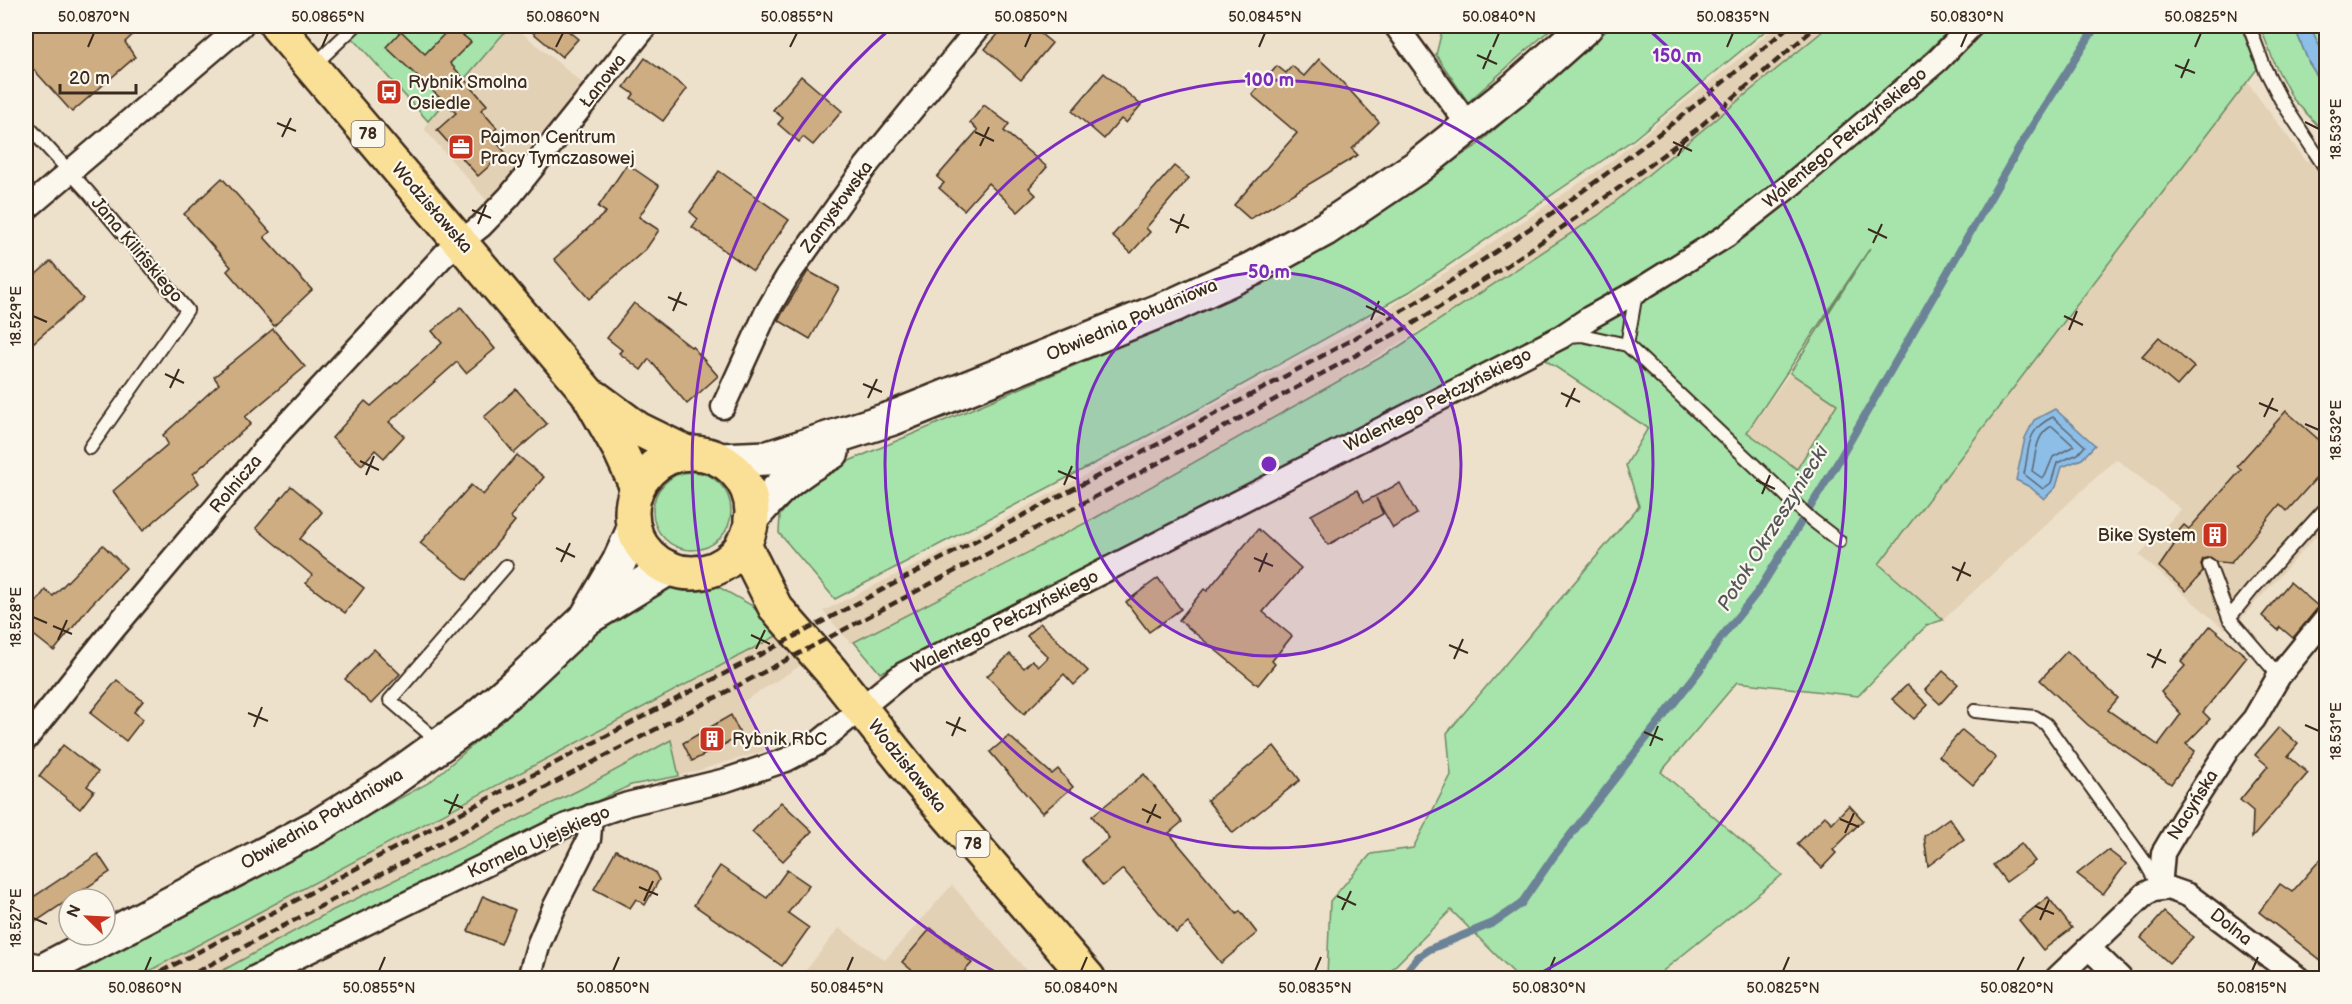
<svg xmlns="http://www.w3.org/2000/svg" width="2352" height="1004" viewBox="0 0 2352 1004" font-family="'Balsamiq Sans',sans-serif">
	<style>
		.built { fill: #e3d1b6 }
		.green { fill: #a6e4ab; stroke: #708764; stroke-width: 1.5; fill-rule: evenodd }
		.water { fill: #8cbee8; stroke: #6c8397; stroke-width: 1.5 }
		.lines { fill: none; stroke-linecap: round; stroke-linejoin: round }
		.shore { stroke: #5b656f; stroke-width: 1.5 }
		.stream { stroke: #6c8397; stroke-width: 8 }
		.building { fill: #cdad81; stroke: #3b2a1e; stroke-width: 1.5 }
		.service-casing { stroke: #3b2a1e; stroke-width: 16 }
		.minor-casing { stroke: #3b2a1e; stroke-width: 27 }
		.secondary-casing { stroke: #3b2a1e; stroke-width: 38 }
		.primary-casing { stroke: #3b2a1e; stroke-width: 38 }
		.service { stroke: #fbf7ec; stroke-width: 12 }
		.minor { stroke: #fbf7ec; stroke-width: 22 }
		.secondary { stroke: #fbf7ec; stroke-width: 33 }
		.primary { stroke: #fadf96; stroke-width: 33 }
		.rail { stroke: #3b2a1e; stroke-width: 4.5; stroke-dasharray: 9 4.5; stroke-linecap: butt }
		.ticks { fill: none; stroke: #3b2a1e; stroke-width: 2 }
		.ring { fill: none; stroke: #7b2cbf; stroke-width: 3 }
		.labels { text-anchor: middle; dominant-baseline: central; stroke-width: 4.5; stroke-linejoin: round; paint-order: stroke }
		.shield { fill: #fbf7ec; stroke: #75685c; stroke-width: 1.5 }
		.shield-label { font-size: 16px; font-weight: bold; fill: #3b2a1e }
		.street-label { font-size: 18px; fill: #3b2a1e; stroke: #fbf7ec }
		.poi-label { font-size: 18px; fill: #3b2a1e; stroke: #fbf7ec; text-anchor: start }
		.water-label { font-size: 20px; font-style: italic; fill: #53565b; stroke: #fbf7ec }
		.centre { fill: #7b2cbf; stroke: #fbf7ec; stroke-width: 3 }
		.ring-label { font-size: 18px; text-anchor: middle; font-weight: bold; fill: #7b2cbf; stroke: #fbf7ec; stroke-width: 4.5; stroke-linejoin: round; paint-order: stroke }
		.neatline { fill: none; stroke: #3b2a1e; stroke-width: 2 }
		.ticks-label { font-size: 15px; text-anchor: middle; fill: #3b2a1e }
	</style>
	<rect width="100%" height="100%" fill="#ede1cc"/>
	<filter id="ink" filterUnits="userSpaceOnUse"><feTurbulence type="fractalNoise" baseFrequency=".0167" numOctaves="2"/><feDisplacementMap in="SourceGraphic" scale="12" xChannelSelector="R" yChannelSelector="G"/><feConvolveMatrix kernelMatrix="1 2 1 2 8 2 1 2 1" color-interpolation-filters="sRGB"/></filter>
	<g filter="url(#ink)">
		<g class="built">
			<path d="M510 26H514L586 86 488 202 425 130 428 121Z"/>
			<path d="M1775 26H1829L1599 215 1470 300 1315 394 1095 518 854 642 850 643 823 611 946 550 1352 331 1475 254 1606 165 1751 49Z"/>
			<path d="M2247 82 2307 162 2324 145 2326 146V525L2239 621 2224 629 2139 555 2181 509 2116 459 1943 620 1879 564Z"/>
			<path d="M1790 373 1837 404 1797 469 1747 432Z"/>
			<path d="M780 634 803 664 741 703 765 751 679 776 671 740 579 790 333 910 209 978H136Z"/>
			<path d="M952 885 1033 978H800L839 928 885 960Z"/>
		</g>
		<g class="green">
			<path d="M334 26H510L428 121 342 26Z"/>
			<path d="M1443 26H1554L1468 102 1436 55Z"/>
			<path d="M1612 26H1771L1634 139 1409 292 1197 410 835 599 779 533 780 515 801 490 835 467 1233 298 1475 147Z"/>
			<path d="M1829 26H1954L1885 91 1693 248 1420 402 880 673 854 642 1095 518 1392 351 1599 215Z"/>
			<path d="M1983 26H2241L2257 69 1879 564 1943 620 1927 625 1858 696 1737 682 1661 772 1782 875 1654 978H1519L1451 910 1383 978H1327L1330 901 1371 854 1413 848 1451 775 1447 733 1639 506 1626 465 1648 428 1542 358 1709 256 1952 64ZM1870 248 1790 373 1837 404 1797 469 1747 432Z"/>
			<path d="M2260 26H2294L2309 63 2326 90V134L2293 99 2275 65Z"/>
			<path d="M2310 26H2326V60Z"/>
			<circle cx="692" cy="511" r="39"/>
			<path d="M662 581H708L751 605 780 634 136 978H56L296 855 430 782 541 686 604 617Z"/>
			<path d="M671 740 679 776 631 785 300 942 232 978H209L333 910 579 790Z"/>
		</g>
		<g class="water">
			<path d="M2294 26H2310L2326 60V90L2309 63Z"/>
			<path d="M2055 409 2095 445 2082 459 2062 467 2056 487 2044 499 2030 487 2016 480 2025 438 2034 420Z"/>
		</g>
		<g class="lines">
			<g class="shore">
				<path d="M2053 417 2085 446 2078 454 2057 463 2051 483 2043 489 2024 474C2030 448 2025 430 2053 417Z"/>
				<path d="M2052 426 2074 446 2053 457 2045 476 2042 478 2032 471C2036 455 2035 434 2052 426Z"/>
			</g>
			<path class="stream" d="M1401 978 1418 957 1430 949 1493 923 1521 904 1554 856 1699 671 1720 639 1759 590 1835 467 2026 136 2096 26"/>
		</g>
		<g class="building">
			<path d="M26 26H142L125 42 135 57 72 112 26 61Z"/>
			<path d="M452 26 471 42 450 63 487 105 481 110 497 128 490 135 505 152 478 176 437 130 456 113 386 47 401 31 425 54Z"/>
			<path d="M525 26H562L578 39 562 57Z"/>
			<path d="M1005 26H1031L1052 43 1021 80 985 49Z"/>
			<path d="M645 58 687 89 663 121 631 98 634 94 624 87Z"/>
			<path d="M1319 59 1331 70 1379 122 1352 149 1358 155 1250 219 1234 205 1297 133 1252 95 1277 66 1286 73 1292 66 1304 76Z"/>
			<path d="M1104 73 1141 105 1126 123 1121 119 1104 139 1072 111Z"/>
			<path d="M801 76 842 111 813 145 803 137 799 142 778 124 783 118 773 110Z"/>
			<path d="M984 105 1009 124 1004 131 1047 167 1029 188 1036 195 1018 212 988 183 964 210 939 188 944 183 937 177 978 130 970 123Z"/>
			<path d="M627 164 659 186 639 217 659 230 646 249 589 299 554 259 606 212 598 207Z"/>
			<path d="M1174 166 1189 178 1146 228 1150 232 1131 253 1112 236Z"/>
			<path d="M719 171 789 220 753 271 692 227 698 219 690 212Z"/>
			<path d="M222 178 270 232 264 237 312 290 274 326 227 271 231 267 184 214Z"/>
			<path d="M51 261 83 299 26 349V283Z"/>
			<path d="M808 271 839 288 810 339 778 320Z"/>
			<path d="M634 303 691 347 692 346 718 376 687 404 649 359 641 370 619 353 622 350 607 338Z"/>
			<path d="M461 307 495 349 466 373 457 362 389 422 404 436 384 458 375 450 362 465 332 438 365 401 371 406 442 343 432 331Z"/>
			<path d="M273 329 305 367 245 417 251 424 193 474 199 483 143 531 113 491 168 444 163 435 219 384 214 377Z"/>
			<path d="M2159 337 2194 367 2177 386 2142 356Z"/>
			<path d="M516 389 547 424 514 453 484 417Z"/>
			<path d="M2286 411 2326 446V467L2287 511 2280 504 2231 563 2217 562 2210 557 2203 559 2201 564 2203 572 2186 591 2159 567 2174 545 2170 541 2184 525 2189 529 2241 470 2237 466Z"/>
			<path d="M517 455 544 477 510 517 515 521 467 580 420 543 471 485 483 495Z"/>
			<path d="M1400 483 1417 514 1393 528 1376 498 1383 514 1328 545 1311 515 1357 490 1364 502Z"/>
			<path d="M291 486 322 512 300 539 364 588 345 613 306 583 312 575 256 528Z"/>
			<path d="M1258 529 1301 568 1263 612 1292 636 1272 661 1275 664 1258 685 1179 620 1204 589 1207 591Z"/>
			<path d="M103 545 126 568 90 606 54 651 26 629V616L45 590 53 596Z"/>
			<path d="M1158 578 1181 609 1149 632 1126 602Z"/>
			<path d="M2290 582 2319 607 2293 638 2280 627 2278 630 2262 616Z"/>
			<path d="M1040 623 1088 671 1074 685 1064 674 1024 714 987 676 1010 654 1024 668 1032 660 1039 666 1048 657 1027 636Z"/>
			<path d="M2210 626 2247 657 2203 712 2210 719 2186 744 2195 751 2171 784 2088 725 2040 680 2067 651 2118 698 2108 710 2158 745 2181 714 2161 692 2185 666 2181 662Z"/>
			<path d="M374 649 400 674 371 704 345 679Z"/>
			<path d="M1943 671 1958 684 1940 704 1925 690Z"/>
			<path d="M117 680 143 701 134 712 143 719 126 741 90 713Z"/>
			<path d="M1907 685 1928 705 1914 719 1892 699Z"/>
			<path d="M731 715 741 736 692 761 683 743Z"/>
			<path d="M2279 727 2298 744 2288 756 2308 773 2252 838 2253 811 2240 800 2268 766 2255 755Z"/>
			<path d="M1962 730 1996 758 1973 785 1939 756Z"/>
			<path d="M1009 736 1052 774 1058 769 1073 787 1042 813 990 752Z"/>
			<path d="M63 745 98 772 87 786 94 791 80 809 39 776Z"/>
			<path d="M1274 746 1300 780 1233 833 1207 800Z"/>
			<path d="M1144 774 1182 822 1169 833 1237 914 1240 911 1257 933 1221 963 1188 923 1176 933 1123 869 1103 886 1082 860 1109 838 1092 816Z"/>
			<path d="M781 802 812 831 783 861 752 832Z"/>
			<path d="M1849 805 1863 820 1833 850 1836 853 1822 868 1797 844 1825 816 1832 823Z"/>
			<path d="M1949 818 1964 839 1928 866 1924 836Z"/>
			<path d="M2021 843 2035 861 2006 882 1993 865Z"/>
			<path d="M616 850 655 872 659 880 645 905 636 899 630 908 594 889Z"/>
			<path d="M2108 850 2126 864 2103 894 2077 874Z"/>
			<path d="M2326 853V964L2259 912 2280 884 2292 892Z"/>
			<path d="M98 854 110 872 26 928V902Z"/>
			<path d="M720 866 767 898 787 870 809 885 788 913 809 928 782 966 694 905Z"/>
			<path d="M483 896 515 910 501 944 468 931Z"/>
			<path d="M2048 897 2072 928 2043 950 2019 920Z"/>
			<path d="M2164 912 2193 937 2169 963 2141 938Z"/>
			<path d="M931 928 972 963 958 978H921L902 962Z"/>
		</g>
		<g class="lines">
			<g class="service-casing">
				<g id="service">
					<path d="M2249 26 2265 69 2281 100 2326 169"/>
					<path d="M313 66 355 26"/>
					<path d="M26 124 89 193 187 310 90 448"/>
					<path d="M1568 336 1582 335 1627 345 1812 520 1839 541"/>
					<path d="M1627 345 1636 293"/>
					<path d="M2209 565 2229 618 2279 676"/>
					<path d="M2229 618 2255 586 2326 508"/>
					<path d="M1975 711 2035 717 2046 724 2145 862 2158 885"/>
					<path d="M441 744 390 700 506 566"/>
					<path d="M26 957 45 962"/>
				</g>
			</g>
			<g class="minor-casing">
				<g id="minor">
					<path d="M1396 26 1469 126"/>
					<path d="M26 209 241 26"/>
					<path d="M723 407 766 313 787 277 866 166 980 26"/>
					<path d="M26 739 112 631 276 436 444 255 481 226 509 197 646 26"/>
					<path d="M2160 888 2163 853 2183 819 2228 749 2254 719 2279 676 2326 618"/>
					<path d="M2089 948 2120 978"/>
					<path d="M254 978 567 825 628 804 726 780 786 760 817 744 903 674 1561 337 1591 317 1636 292 1726 236 1791 185 1937 61 1971 26"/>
					<path d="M529 978 539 943 554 908 589 839 591 816"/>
					<path d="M2057 978 2145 894 2153 890 2168 888 2188 895 2298 978"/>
				</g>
			</g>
			<g class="secondary-casing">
				<g id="secondary">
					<path d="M720 460 768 458 893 418 1174 305 1252 269 1325 229 1417 167 1514 90 1586 26"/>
					<path d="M751 519C776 489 797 470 832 452"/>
					<path d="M587 617 619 562 634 529"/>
					<path d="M29 978 318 826 390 781 476 719 520 681 587 618 669 568"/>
				</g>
			</g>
			<g class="primary-casing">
				<g id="primary">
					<path d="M277 26 587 392 620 450 637 487"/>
					<path d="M596 398 638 429 687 453"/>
					<circle cx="692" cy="513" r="60"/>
					<path d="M743 543 775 607 831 671 917 779 1088 978"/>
				</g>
			</g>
			<use href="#service" class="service"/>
			<use href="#minor" class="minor"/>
			<use href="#secondary" class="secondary"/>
			<use href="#primary" class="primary"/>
			<g class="rail">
				<path d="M149 978 1262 389C1323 355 1385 323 1444 285 1566 208 1681 121 1789 26"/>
				<path d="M185 978 1125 481 1404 329 1505 267 1623 185 1697 129 1817 26"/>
			</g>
		</g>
	</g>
	<path class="ticks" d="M88 47 94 33M322 47 328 33M556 47 563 33M790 47 797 33M1025 47 1031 33M1259 47 1265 33M1493 47 1499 33M1727 47 1733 33M1961 47 1967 33M2195 47 2201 33M1477 55 1497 64M2175 65 2195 73M1483 69 1491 50M2181 78 2189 59M2305 122 2319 129M277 123 296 131M975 132 994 141M282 137 291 118M1673 142 1692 151M980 146 989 127M1678 156 1687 137M472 210 491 218M1170 219 1189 228M478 224 486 205M1868 229 1887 238M1176 233 1184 214M1873 243 1882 224M668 297 687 305M1366 306 1385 315M673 311 681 292M33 316 47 322M2064 316 2083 325M1371 320 1379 301M2069 330 2077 311M165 374 184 383M863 384 882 392M170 388 179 369M1561 393 1580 402M868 398 877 379M2259 403 2278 411M1566 407 1575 388M2264 417 2273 398M2305 424 2319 430M360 461 379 470M1058 471 1077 479M366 475 374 456M1756 480 1775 489M1064 485 1072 466M1762 494 1770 475M556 548 575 557M1254 558 1273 566M561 562 570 543M1952 567 1971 576M1259 572 1267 553M1957 581 1965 562M33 617 47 623M53 626 72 634M751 635 770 644M58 640 67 620M1449 645 1468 653M756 649 765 630M2147 654 2166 663M1454 659 1463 639M2152 668 2161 649M248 713 268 721M946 722 966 731M2305 725 2319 731M254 727 262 707M1644 732 1663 740M952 736 960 717M1650 746 1658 726M444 800 463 808M1142 809 1161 818M449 814 458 794M1840 819 1859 827M1147 823 1156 804M1845 833 1854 813M639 887 658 895M1337 896 1356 905M644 901 653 881M2035 906 2054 914M1342 910 1351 891M33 918 47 924M2040 920 2049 900M145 971 151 957M379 971 385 957M613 971 619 957M847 971 853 957M1081 971 1087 957M1315 971 1321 957M1549 971 1555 957M1783 971 1789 957M2017 971 2024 957M2252 971 2258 957"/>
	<circle cx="1269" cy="464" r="192" fill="#7b2cbf" fill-opacity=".12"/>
	<g class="ring">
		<circle cx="1269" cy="464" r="192"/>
		<circle cx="1269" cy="464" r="384"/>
		<path d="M1007 978A577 577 0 0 1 890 29M1648 29A577 577 0 0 1 1531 978"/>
	</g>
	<defs>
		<g id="bus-square" transform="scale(1.35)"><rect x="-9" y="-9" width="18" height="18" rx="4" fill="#c8321e" stroke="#fbf7ec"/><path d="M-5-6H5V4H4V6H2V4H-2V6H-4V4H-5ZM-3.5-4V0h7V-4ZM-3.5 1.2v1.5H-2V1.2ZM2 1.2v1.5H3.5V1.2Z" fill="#fff"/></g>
		<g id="office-square" transform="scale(1.35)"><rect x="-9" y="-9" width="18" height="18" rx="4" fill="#c8321e" stroke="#fbf7ec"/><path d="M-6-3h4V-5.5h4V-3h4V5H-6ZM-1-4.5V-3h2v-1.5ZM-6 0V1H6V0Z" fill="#fff"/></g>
		<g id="building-square" transform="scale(1.35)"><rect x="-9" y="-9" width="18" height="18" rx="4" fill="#c8321e" stroke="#fbf7ec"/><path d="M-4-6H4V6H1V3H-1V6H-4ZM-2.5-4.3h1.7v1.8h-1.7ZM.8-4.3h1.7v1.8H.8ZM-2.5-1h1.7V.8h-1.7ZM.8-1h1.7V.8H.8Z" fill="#fff"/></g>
	</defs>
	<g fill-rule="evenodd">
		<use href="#bus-square" x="389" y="92"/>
		<use href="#office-square" x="461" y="147"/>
		<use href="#building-square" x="2215" y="535"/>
		<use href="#building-square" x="712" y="739"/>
	</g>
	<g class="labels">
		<g class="shield">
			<rect x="351.5" y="121" width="33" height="26" rx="4.5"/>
			<rect x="956.5" y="831" width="33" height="26" rx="4.5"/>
		</g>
		<g class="shield-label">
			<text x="368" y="134">78</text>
			<text x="973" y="844">78</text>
		</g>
		<g class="street-label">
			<text transform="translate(603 81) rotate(-52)">Łanowa</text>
			<text transform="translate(1845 138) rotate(-40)">Walentego Pełczyńskiego</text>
			<text transform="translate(837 207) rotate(-54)">Zamysłowska</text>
			<text transform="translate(432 208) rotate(49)">Wodzisławska</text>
			<text transform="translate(137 250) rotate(50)">Jana Kilińskiego</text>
			<text transform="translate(1132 320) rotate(-23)">Obwiednia Południowa</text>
			<text transform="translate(1438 400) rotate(-27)">Walentego Pełczyńskiego</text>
			<text transform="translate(236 484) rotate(-50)">Rolnicza</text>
			<text transform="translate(1005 622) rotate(-27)">Walentego Pełczyńskiego</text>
			<text transform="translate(907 766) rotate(51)">Wodzisławska</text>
			<text transform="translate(2193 805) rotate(-58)">Nacyńska</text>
			<text transform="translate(322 819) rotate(-30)">Obwiednia Południowa</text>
			<text transform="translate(539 842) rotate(-24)">Kornela Ujejskiego</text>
			<text transform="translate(2231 927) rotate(38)">Dolna</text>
		</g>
		<g class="poi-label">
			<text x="408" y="82">Rybnik Smolna<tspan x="408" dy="21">Osiedle</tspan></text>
			<text x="480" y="137">Pajmon Centrum<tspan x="480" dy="21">Pracy Tymczasowej</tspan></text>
			<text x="2196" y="535" text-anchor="end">Bike System</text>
			<text x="732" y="739">Rybnik RbC</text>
		</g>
		<g class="water-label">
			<text transform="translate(1773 528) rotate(-58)">Potok Okrzeszyniecki</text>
		</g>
	</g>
	<circle cx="1269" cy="464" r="9" class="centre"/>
	<g class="ring-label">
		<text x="1677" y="62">150 m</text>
		<text x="1269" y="86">100 m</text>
		<text x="1269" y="278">50 m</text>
	</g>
	<rect width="2352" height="1004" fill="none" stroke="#fbf7ec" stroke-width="66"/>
	<g transform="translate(87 917) rotate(294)"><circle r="28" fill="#fbf7ec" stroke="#aea59a" stroke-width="1.5"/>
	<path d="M0-4.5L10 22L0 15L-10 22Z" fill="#c8321e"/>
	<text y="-9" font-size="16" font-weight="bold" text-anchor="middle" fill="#3b2a1e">N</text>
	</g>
	<path d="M60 84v9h76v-9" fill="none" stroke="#3b2a1e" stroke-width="3"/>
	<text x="69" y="84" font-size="18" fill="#3b2a1e" stroke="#fbf7ec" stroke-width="4.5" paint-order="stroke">20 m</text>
	<rect x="33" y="33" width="2286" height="938" class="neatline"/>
	<g class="ticks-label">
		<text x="94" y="22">50.0870°N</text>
		<text x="328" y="22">50.0865°N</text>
		<text x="563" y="22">50.0860°N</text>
		<text x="797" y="22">50.0855°N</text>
		<text x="1031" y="22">50.0850°N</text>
		<text x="1265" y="22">50.0845°N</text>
		<text x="1499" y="22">50.0840°N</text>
		<text x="1733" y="22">50.0835°N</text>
		<text x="1967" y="22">50.0830°N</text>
		<text x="2201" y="22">50.0825°N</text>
		<text transform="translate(2336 129) rotate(-90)" y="5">18.533°E</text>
		<text transform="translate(16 316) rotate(-90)" y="5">18.529°E</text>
		<text transform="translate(2336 430) rotate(-90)" y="5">18.532°E</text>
		<text transform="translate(16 617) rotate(-90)" y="5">18.528°E</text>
		<text transform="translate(2336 731) rotate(-90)" y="5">18.531°E</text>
		<text transform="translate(16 918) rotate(-90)" y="5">18.527°E</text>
		<text x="145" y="993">50.0860°N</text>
		<text x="379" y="993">50.0855°N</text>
		<text x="613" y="993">50.0850°N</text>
		<text x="847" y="993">50.0845°N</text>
		<text x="1081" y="993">50.0840°N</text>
		<text x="1315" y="993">50.0835°N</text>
		<text x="1549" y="993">50.0830°N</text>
		<text x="1783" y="993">50.0825°N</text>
		<text x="2017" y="993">50.0820°N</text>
		<text x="2252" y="993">50.0815°N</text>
	</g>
</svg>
